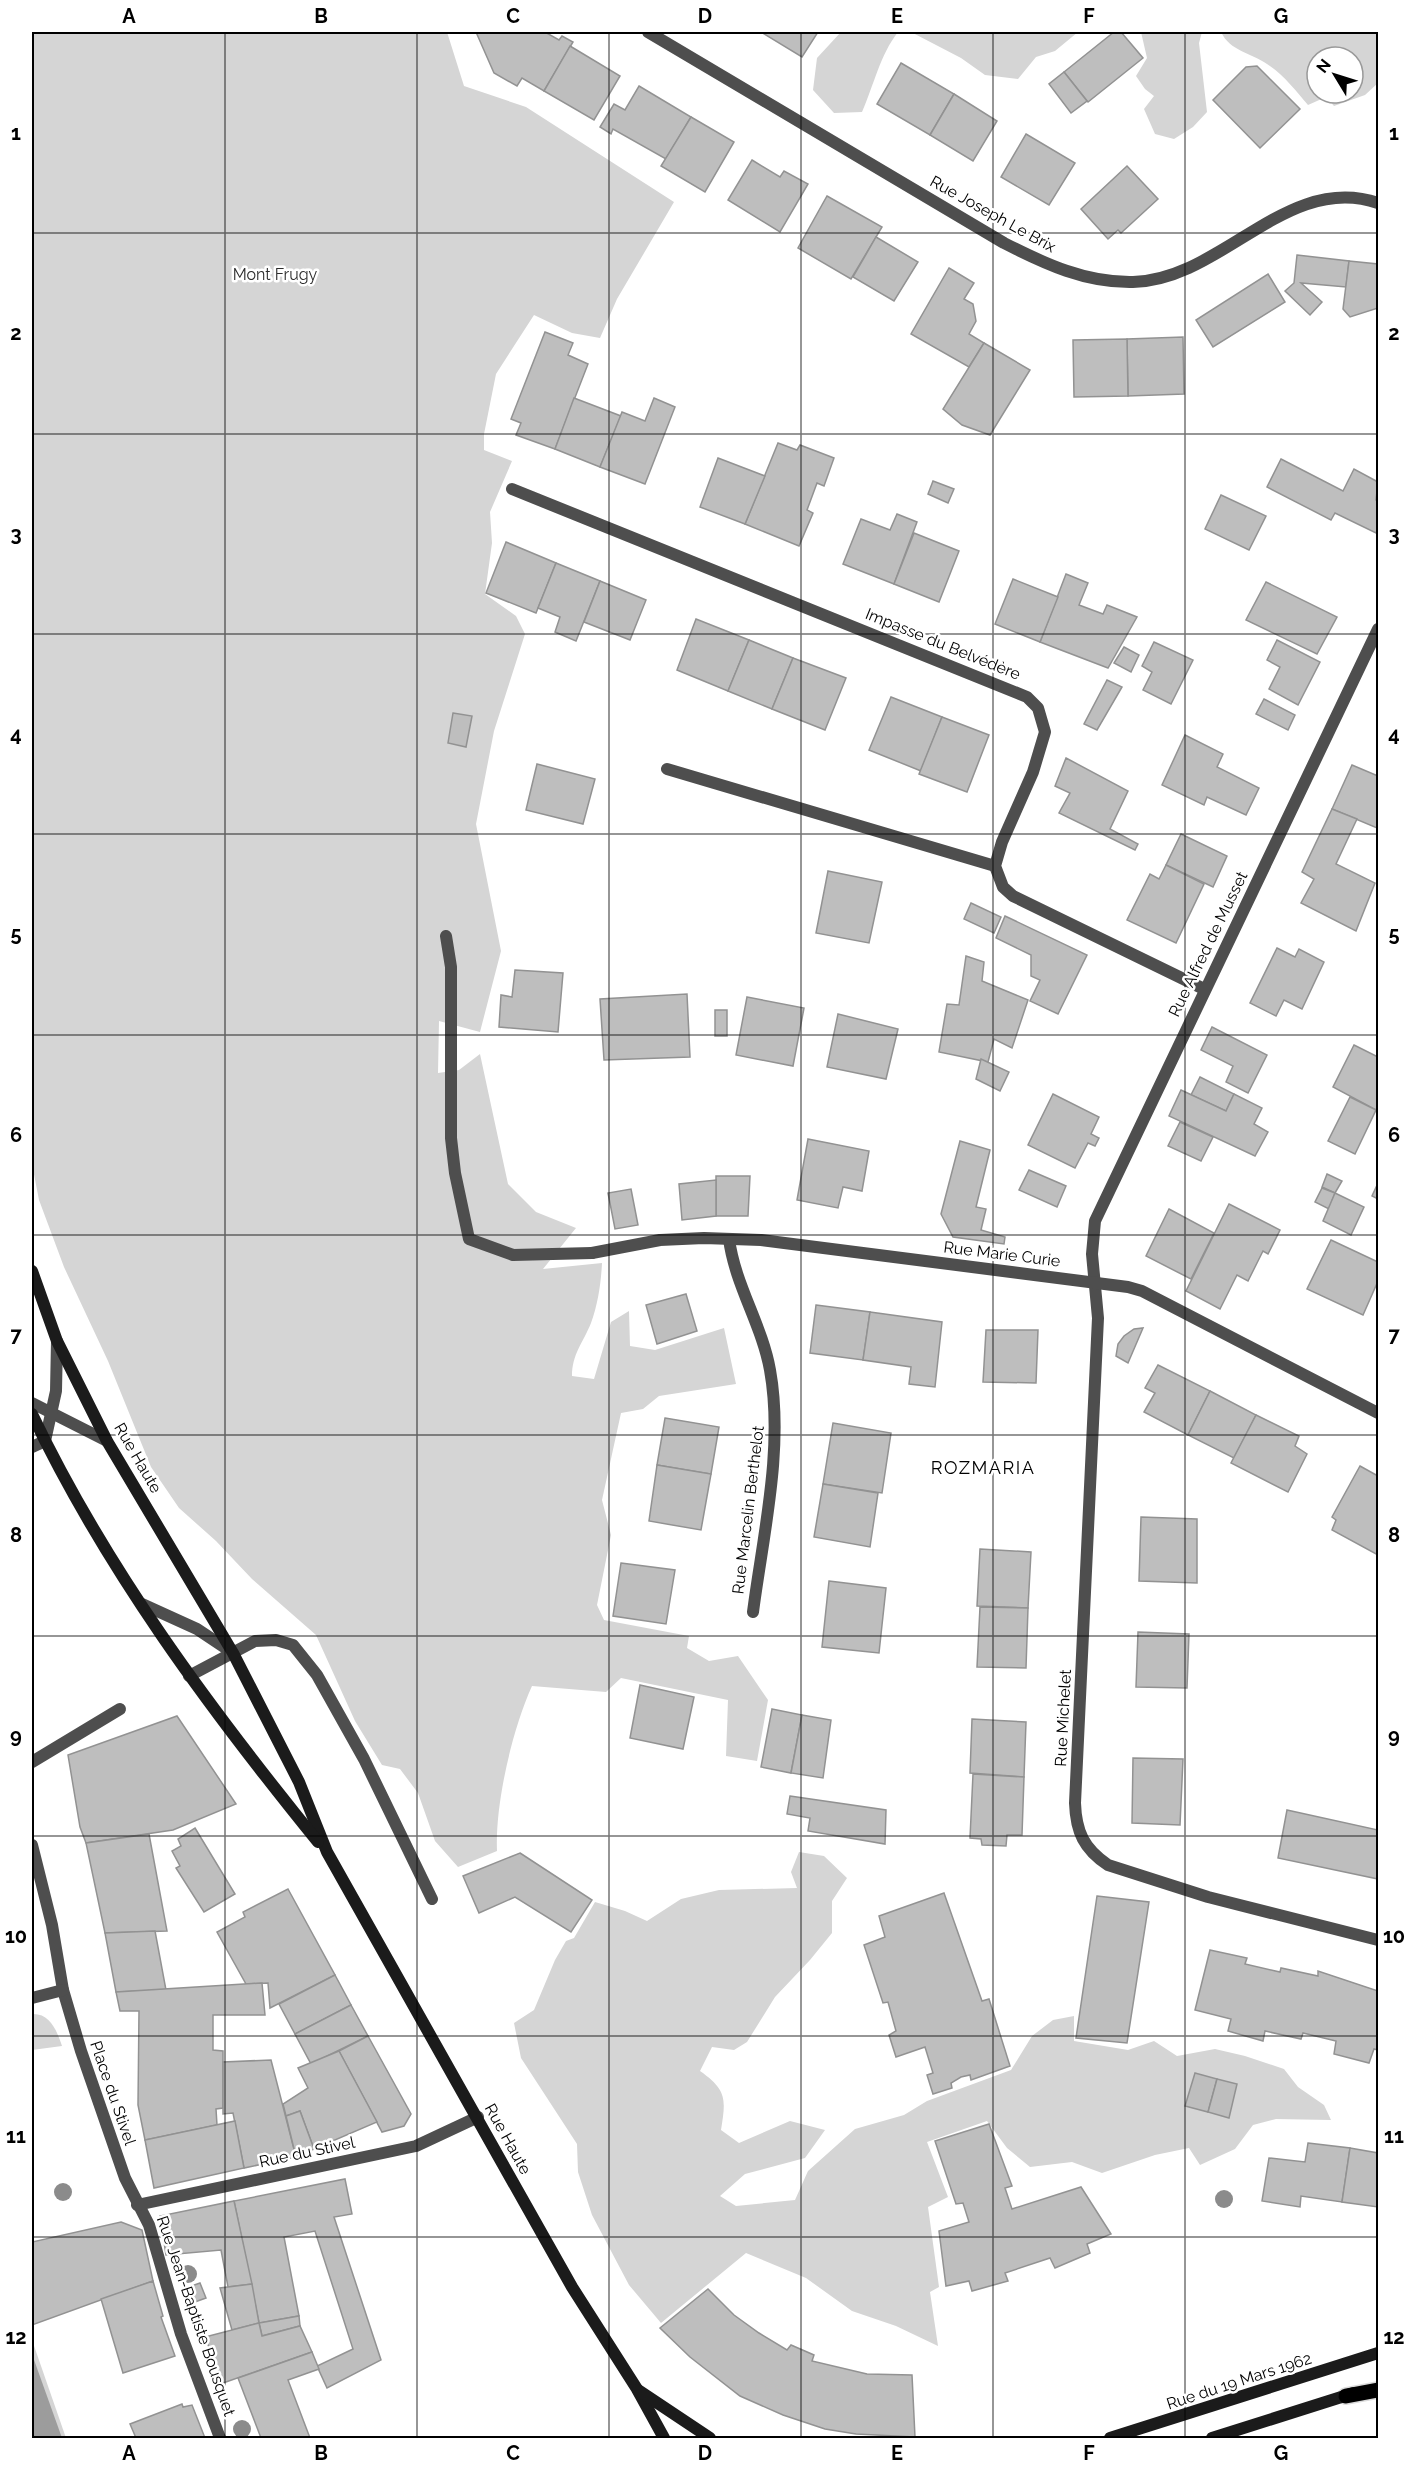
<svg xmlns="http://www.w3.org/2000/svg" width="1410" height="2470" viewBox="0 0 1410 2470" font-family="Raleway,sans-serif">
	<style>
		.green { fill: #d5d5d5; fill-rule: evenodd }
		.water { fill: #9c9c9c }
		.building { fill: #bebebe; stroke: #929292; stroke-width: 1.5 }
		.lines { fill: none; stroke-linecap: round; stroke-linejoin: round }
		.primary-casing { stroke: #dbdbdb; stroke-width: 18 }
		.service { stroke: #4e4e4e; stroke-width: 12 }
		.minor { stroke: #4e4e4e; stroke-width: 12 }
		.secondary { stroke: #1b1b1b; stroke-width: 12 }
		.primary { stroke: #000; stroke-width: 15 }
		.tree { fill: #8b8b8b }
		.grid { fill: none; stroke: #000; stroke-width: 1.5; stroke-opacity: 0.55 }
		.labels { text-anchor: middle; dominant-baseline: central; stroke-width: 5; stroke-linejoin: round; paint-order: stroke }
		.street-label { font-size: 16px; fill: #000; stroke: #fff }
		.park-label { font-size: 16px; fill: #2c2c2c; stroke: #fff }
		.neighbourhood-label { font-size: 18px; letter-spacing: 1.5px; fill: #000; stroke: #fff }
		.neatline { fill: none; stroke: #000; stroke-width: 2 }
		.grid-label { font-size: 20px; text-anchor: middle; font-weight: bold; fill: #000 }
	</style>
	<rect width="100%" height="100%" fill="#fff"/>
	<g class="green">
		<path d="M32 32H447L464 86 526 107 674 202 617 299 600 338 572 333 534 315 496 374 484 434V450L512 461 490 512 492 543 485 594 516 616 525 634 494 731 476 824 501 951 480 1032 439 1021 438 1073 459 1070 480 1054 508 1184 536 1212 576 1228 543 1269 602 1263C601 1283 598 1304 591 1323 583 1343 572 1354 572 1376L594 1379 611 1322 629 1311 630 1346 655 1350 724 1328 736 1384 659 1396 643 1409 621 1413 602 1500 611 1535 597 1605 604 1620 689 1636 687 1648 709 1661 738 1656 768 1700 757 1761 726 1756 728 1700 621 1678 606 1692 532 1686C512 1730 495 1804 497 1851L458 1867 435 1841 418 1793 400 1769 382 1765 355 1721 316 1635 252 1579 216 1541 179 1508 151 1467 108 1361 64 1267 39 1200 32 1164Z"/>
		<path d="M841 32H898C880 55 874 85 862 112L834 113 813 90 817 58Z"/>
		<path d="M911 32H1078L1055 51 1036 57 1018 79 985 75 961 58Z"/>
		<path d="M1141 32H1202L1199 43 1207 112 1193 127 1174 139 1155 134 1144 109 1154 96 1145 89 1136 76 1147 58Z"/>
		<path d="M1221 32H1378V83L1365 95 1334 106 1326 97 1308 105C1296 91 1283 74 1267 64 1251 53 1230 51 1221 32ZM1317 57H1353V93H1317Z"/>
		<path d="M799 1852 824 1856 847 1878 832 1901V1933L810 1960 775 1997 747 2042 734 2050 712 2047 700 2071C727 2090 726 2099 721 2130L739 2143 790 2121 825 2130 805 2158 745 2174 720 2196 736 2206 795 2200 808 2171 855 2129 904 2115 927 2101 1011 2070 1032 2036 1053 2020 1074 2016V2041L1128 2050 1154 2041 1177 2056 1215 2049 1245 2056 1284 2069 1298 2087 1324 2105 1331 2120 1276 2119 1253 2125 1235 2149 1200 2165 1189 2148 1155 2155 1102 2173 1072 2162 1030 2167 1007 2148 987 2121 927 2142 948 2197 928 2207 939 2287 930 2292 938 2346 896 2326 852 2311 806 2278 746 2253 661 2323 629 2285 592 2215 578 2172 577 2144 521 2058 514 2023 534 2010 555 1960 566 1941 574 1938 595 1902 625 1911 647 1921 681 1899 719 1890 797 1888 791 1872Z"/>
		<path d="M32 2014C50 2013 57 2031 62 2046L32 2050Z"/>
		<path d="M32 2340 66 2438H32Z"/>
	</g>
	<path class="water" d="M32 2357H33L62 2438H32Z"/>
	<g class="building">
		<path d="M476 32H545L559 40 562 36 573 42 544 91 522 78 517 86 494 73Z"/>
		<path d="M761 32H818L802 57Z"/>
		<path d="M1114 32H1121L1143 58 1088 102 1064 72Z"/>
		<path d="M570 46 620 76 594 120 544 91Z"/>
		<path d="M901 63 954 94 930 135 877 104Z"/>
		<path d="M1257 66 1300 109 1260 148 1213 100 1246 67Z"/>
		<path d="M1064 72 1087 101 1071 113 1049 84Z"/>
		<path d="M639 86 691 117 666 159 613 129 611 134 600 127 614 104 625 110Z"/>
		<path d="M954 94 997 121 973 161 930 135Z"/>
		<path d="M691 117 734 142 705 192 661 166Z"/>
		<path d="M1026 134 1075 163 1049 205 1001 177Z"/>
		<path d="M752 160 780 177 784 171 808 184 780 232 728 200Z"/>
		<path d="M1127 166 1158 199 1121 233 1118 230 1108 239 1081 209Z"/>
		<path d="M827 196 882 227 851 279 798 248Z"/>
		<path d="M876 237 918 262 894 301 853 277Z"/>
		<path d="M1297 255 1349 261 1346 287 1301 283 1322 302 1310 315 1285 291 1294 283Z"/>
		<path d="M1349 261 1378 264V308L1350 317 1343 309Z"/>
		<path d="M949 268 974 283 964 299 973 304 976 321 969 334 984 343 969 367 911 334Z"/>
		<path d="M1268 274 1285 302 1213 347 1196 320Z"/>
		<path d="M545 332 573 343 568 355 588 364 555 449 516 435 521 423 511 419Z"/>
		<path d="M1183 337 1184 394 1128 396 1127 339Z"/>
		<path d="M1127 339 1128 396 1074 397 1073 340Z"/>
		<path d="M984 343 1030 370 990 435 962 425 943 409Z"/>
		<path d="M574 398 621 416 600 467 555 449Z"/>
		<path d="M654 398 675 407 645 484 600 467 622 412 645 421Z"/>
		<path d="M778 443 797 450 800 445 834 458 824 486 817 483 807 510 813 513 799 546 745 524Z"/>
		<path d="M718 458 765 476 745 524 700 507Z"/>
		<path d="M1281 459 1343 491 1354 469 1378 482 1376 500 1378 502V528L1376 533 1335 513 1331 520 1267 487Z"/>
		<path d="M933 481 954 489 948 503 928 494Z"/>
		<path d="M1221 495 1266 516 1249 550 1205 529Z"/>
		<path d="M897 514 917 522 894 584 843 564 861 519 890 530Z"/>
		<path d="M914 533 959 551 939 602 894 584Z"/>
		<path d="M506 542 556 563 536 613 486 593Z"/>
		<path d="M556 563 600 581 576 641 555 632 560 617 538 608Z"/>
		<path d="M1066 574 1088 583 1079 605 1103 614 1107 605 1137 617 1108 668 1040 642Z"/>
		<path d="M1013 579 1058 597 1040 642 995 624Z"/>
		<path d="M600 581 646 600 630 640 584 622Z"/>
		<path d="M1266 582 1337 617 1317 654 1246 620Z"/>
		<path d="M696 619 749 640 728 691 677 670Z"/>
		<path d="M749 640 793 658 772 709 728 691Z"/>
		<path d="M1277 640 1320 662 1298 705 1269 689 1280 667 1267 660Z"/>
		<path d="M1154 642 1193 660 1171 704 1143 690 1152 672 1142 666Z"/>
		<path d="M1124 647 1139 655 1131 672 1114 663Z"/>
		<path d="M793 658 846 678 825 730 772 709Z"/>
		<path d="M1107 680 1122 687 1097 730 1084 724Z"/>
		<path d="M891 697 942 717 921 771 869 750Z"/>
		<path d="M1264 699 1295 715 1288 730 1256 714Z"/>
		<path d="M453 713 472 716 466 747 448 743Z"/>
		<path d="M942 717 989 735 967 792 919 774Z"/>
		<path d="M1185 735 1223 754 1217 767 1259 788 1246 815 1207 797 1204 805 1162 785Z"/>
		<path d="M1066 758 1128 791 1110 829 1138 844 1135 850 1059 813 1070 793 1055 786Z"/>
		<path d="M537 764 595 779 583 824 526 810Z"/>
		<path d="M1352 765 1378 776 1377 828 1332 809Z"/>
		<path d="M1332 809 1357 819 1336 864 1375 883 1356 931 1301 903 1314 879 1302 872Z"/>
		<path d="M1181 834 1227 856 1213 887 1166 865Z"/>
		<path d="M1166 865 1204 884 1176 943 1127 920 1150 874 1159 879Z"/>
		<path d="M828 871 882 882 869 943 816 933Z"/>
		<path d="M971 903 1001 917 994 933 964 919Z"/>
		<path d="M1005 916 1087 955 1058 1014 1030 1001 1040 980 1031 976V955L996 938Z"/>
		<path d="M1277 948 1295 957 1299 949 1324 962 1302 1009 1284 1000 1276 1016 1250 1003Z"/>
		<path d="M966 956 984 962 982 981 1028 1000 1012 1048 994 1039 988 1062 939 1052 947 1004 959 1005Z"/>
		<path d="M515 970 563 973 558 1032 499 1027 501 995 512 997Z"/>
		<path d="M687 994 690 1057 604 1060 600 999Z"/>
		<path d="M747 997 804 1008 793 1066 736 1055Z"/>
		<rect x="715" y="1010" width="12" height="26"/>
		<path d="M838 1014 898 1029 886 1079 827 1067Z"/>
		<path d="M1212 1027 1267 1055 1248 1093 1226 1082 1233 1066 1201 1050Z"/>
		<path d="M1354 1045 1378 1057V1105L1376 1110 1333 1087Z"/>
		<path d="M981 1059 1009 1072 1000 1091 976 1079Z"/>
		<path d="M1200 1077 1234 1094 1226 1111 1191 1095Z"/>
		<path d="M1181 1090 1226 1111 1234 1094 1262 1108 1254 1124 1268 1132 1255 1156 1169 1116Z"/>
		<path d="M1053 1094 1099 1117 1091 1134 1099 1138 1095 1146 1088 1143 1075 1168 1028 1145Z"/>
		<path d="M1350 1097 1376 1110 1355 1154 1328 1141Z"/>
		<path d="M1180 1122 1213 1137 1201 1161 1168 1146Z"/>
		<path d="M808 1139 869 1151 862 1191 843 1187 838 1208 797 1200Z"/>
		<path d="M960 1141 990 1150 976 1207 986 1209 981 1230 1005 1237 1004 1244 953 1237 941 1214Z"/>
		<path d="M1029 1170 1066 1186 1057 1207 1019 1190Z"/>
		<path d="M1327 1174 1342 1181 1335 1193 1322 1187Z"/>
		<path d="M716 1176H750L748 1216H716Z"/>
		<path d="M716 1180V1216L682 1220 679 1184Z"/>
		<path d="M1378 1183V1199L1372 1196Z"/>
		<path d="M1322 1188 1335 1193 1329 1209 1315 1202Z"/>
		<path d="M631 1189 638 1225 615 1229 608 1193Z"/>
		<path d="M1335 1193 1364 1207 1351 1235 1323 1221Z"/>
		<path d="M1229 1204 1280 1230 1268 1254 1263 1251 1248 1281 1237 1275 1220 1309 1186 1291Z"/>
		<path d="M1169 1209 1214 1233 1191 1279 1146 1256Z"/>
		<path d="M1331 1240 1378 1262V1281L1363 1315 1307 1289Z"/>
		<path d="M686 1294 697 1331 657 1344 646 1305Z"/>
		<path d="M816 1305 870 1312 863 1360 810 1353Z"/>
		<path d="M870 1312 942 1322 935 1387 909 1384 911 1367 863 1360Z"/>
		<path d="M1143 1328 1128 1363 1116 1356 1118 1344 1124 1336 1134 1329Z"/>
		<path d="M986 1330H1038L1036 1383 983 1382Z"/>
		<path d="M1158 1365 1210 1391 1188 1435 1144 1412 1155 1393 1145 1388Z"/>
		<path d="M1210 1391 1256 1415 1234 1458 1188 1435Z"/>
		<path d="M1256 1415 1299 1436 1295 1446 1307 1454 1288 1492 1231 1463Z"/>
		<path d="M665 1418 719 1427 711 1474 657 1465Z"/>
		<path d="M833 1423 891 1433 882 1493 823 1484Z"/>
		<path d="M657 1465 711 1474 701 1530 649 1521Z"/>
		<path d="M1360 1466 1378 1476V1555L1332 1530 1336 1520 1332 1517Z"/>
		<path d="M823 1484 878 1493 870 1547 814 1537Z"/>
		<path d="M1141 1517 1197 1519V1583L1139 1581Z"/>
		<path d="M980 1549 1031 1552 1028 1608 977 1606Z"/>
		<path d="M621 1563 675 1570 666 1624 613 1616Z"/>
		<path d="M829 1581 886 1588 879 1653 822 1647Z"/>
		<path d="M980 1607 1028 1608 1026 1668 977 1667Z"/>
		<path d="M1138 1632 1189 1634 1187 1688 1136 1687Z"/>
		<path d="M640 1685 694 1697 683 1749 630 1738Z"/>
		<path d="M772 1709 802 1715 791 1773 761 1767Z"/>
		<path d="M802 1715 831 1720 823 1778 791 1773Z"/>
		<path d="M177 1716 236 1804 173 1830 86 1843 80 1827 68 1755Z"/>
		<path d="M972 1719 1026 1722 1024 1777 970 1773Z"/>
		<path d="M1133 1758 1183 1759 1180 1825 1132 1823Z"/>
		<path d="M973 1774 1024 1777 1022 1835H1007L1006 1846 982 1845 981 1839 970 1838Z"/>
		<path d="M790 1796 886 1810 885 1844 808 1831 810 1818 787 1814Z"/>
		<path d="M1287 1810 1378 1830V1879L1278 1858Z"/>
		<path d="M195 1828 235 1894 204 1912 176 1868 180 1866 172 1851 181 1846 178 1839Z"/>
		<path d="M149 1834 167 1931 105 1933 86 1843Z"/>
		<path d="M520 1853 592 1900 571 1932 515 1897 479 1913 463 1876Z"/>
		<path d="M288 1889 335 1975 270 2008 268 1983 246 1984 217 1932 245 1917 243 1912Z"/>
		<path d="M944 1893 982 2001 989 1999 1010 2066 971 2080 970 2075 961 2077 951 2083 952 2088 933 2094 927 2075 933 2073 925 2047 896 2057 889 2035 896 2031 888 2002 883 2003 864 1945 885 1937 879 1916Z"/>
		<path d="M1097 1896 1149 1902 1127 2043 1076 2038Z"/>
		<path d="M155 1931 166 1990 116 1992 105 1933Z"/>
		<path d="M1210 1950 1247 1958 1245 1964 1280 1972 1281 1968 1318 1976V1971L1378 1991V2050L1374 2049 1369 2063 1334 2054 1336 2041 1303 2033 1301 2039 1265 2031 1263 2041 1228 2031 1231 2019 1195 2010Z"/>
		<path d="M335 1975 351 2005 295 2034 279 2004Z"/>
		<path d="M262 1983 265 2015H213V2050L223 2051V2108L216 2109 217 2125 145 2140 138 2105 139 2011H120L116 1992Z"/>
		<path d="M351 2005 368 2036 311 2064 295 2034Z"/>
		<path d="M368 2036 411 2114 404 2126 382 2132 339 2051Z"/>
		<path d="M339 2051 377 2122 314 2149 300 2111 286 2116 283 2104 308 2088 298 2068Z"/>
		<path d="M271 2060 296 2157 244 2168 233 2113 223 2114V2062Z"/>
		<path d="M1195 2073 1217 2079 1208 2112 1185 2106Z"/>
		<path d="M1217 2079 1237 2084 1229 2118 1208 2112Z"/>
		<path d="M300 2111 314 2149 296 2157 286 2116Z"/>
		<path d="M235 2121 244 2168 154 2188 145 2140Z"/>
		<path d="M989 2124 1012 2186 1005 2188 1012 2209 1081 2187 1111 2234 1087 2244 1090 2253 1055 2268 1050 2258 1005 2273 1008 2281 972 2291 969 2281 946 2286 939 2231 969 2222 963 2203 956 2204 935 2141Z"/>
		<path d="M1308 2143 1350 2148 1342 2202 1301 2196 1300 2207 1262 2201 1269 2158 1305 2162Z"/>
		<path d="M1350 2148 1378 2153V2207L1342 2202Z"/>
		<path d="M345 2179 352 2214 334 2217 381 2360 327 2388 317 2366 353 2349 315 2231 284 2237 299 2316 259 2323 234 2201Z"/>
		<path d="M234 2201 252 2284 228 2287 221 2250 166 2255 160 2216Z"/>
		<path d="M121 2222 142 2230 153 2281 32 2325V2242Z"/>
		<path d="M153 2281 163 2316 161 2317 175 2356 123 2373 101 2299Z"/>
		<path d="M200 2283 206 2298 192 2303 186 2288Z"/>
		<path d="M252 2284 259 2323 232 2330 220 2288Z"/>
		<path d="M708 2289 734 2315 759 2333 787 2350 791 2345 814 2355 812 2361 867 2374 912 2375 915 2437 856 2434 825 2429 783 2415 740 2396 690 2357 660 2328Z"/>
		<path d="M299 2316 300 2326 262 2336 259 2323Z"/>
		<path d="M259 2323 262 2336 300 2326 312 2352 223 2383 205 2337Z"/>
		<path d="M312 2352 319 2369 288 2380 310 2438H261L238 2378Z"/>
		<path d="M182 2404 183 2407 192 2405 205 2438H136L130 2424Z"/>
	</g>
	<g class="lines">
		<g class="primary-casing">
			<path id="primary" d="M1346 2396 1378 2390"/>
		</g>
		<g class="service">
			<path d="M667 769 995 866"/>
			<path d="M446 936 451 967V1138L455 1173 469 1239 513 1255 592 1253"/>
			<path d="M32 1762 120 1709"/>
		</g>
		<g class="minor">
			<path d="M648 32 1004 243C1045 264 1086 283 1133 282 1222 280 1287 172 1378 203"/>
			<path d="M512 489 1027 697 1038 708 1045 732 1033 772 1002 842 995 866 1003 887 1013 896 1204 989"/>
			<path d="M1378 629 1095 1221 1092 1254 1098 1318 1075 1803C1076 1832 1084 1849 1108 1865L1208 1897 1378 1940"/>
			<path d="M729 1239C735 1285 762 1325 770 1370 784 1448 763 1535 753 1612"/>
			<path d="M592 1253 660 1240 704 1238 761 1240 1128 1287 1142 1291 1378 1413"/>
			<path d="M32 1403 107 1441"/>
			<path d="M32 1447 45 1441 56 1391 57 1341"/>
			<path d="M142 1604 197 1629 233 1653"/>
			<path d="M189 1676 255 1641 276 1640 293 1645 317 1675 364 1759 432 1899"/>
			<path d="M32 1845 52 1925 63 1990 81 2051 125 2178 149 2225 181 2334 220 2438"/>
			<path d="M32 1998 63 1990"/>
			<path d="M137 2205 416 2146 478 2117"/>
		</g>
		<g class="secondary">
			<path d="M32 1271 57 1341 107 1441 233 1653 299 1782 327 1852 572 2287 637 2389 664 2438"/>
			<path d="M32 1414C106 1569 210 1709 318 1842"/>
			<path d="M638 2390 710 2438"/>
			<path d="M1110 2438 1378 2353"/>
			<path d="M1212 2438 1354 2393"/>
		</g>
		<use href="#primary" class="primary"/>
	</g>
	<g class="tree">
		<circle cx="63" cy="2192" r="9"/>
		<circle cx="1224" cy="2199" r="9"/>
		<circle cx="188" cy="2274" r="9"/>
		<circle cx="242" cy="2429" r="9"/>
	</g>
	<path class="grid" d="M225 32V2438M417 32V2438M609 32V2438M801 32V2438M993 32V2438M1185 32V2438M32 233H1378M32 434H1378M32 634H1378M32 834H1378M32 1035H1378M32 1235H1378M32 1435H1378M32 1636H1378M32 1836H1378M32 2036H1378M32 2237H1378"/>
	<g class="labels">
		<g class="street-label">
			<text transform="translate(993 214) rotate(29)">Rue Joseph Le Brix</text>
			<text transform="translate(943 644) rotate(22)">Impasse du Belvédère</text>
			<text transform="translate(1208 944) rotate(-64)">Rue Alfred de Musset</text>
			<text transform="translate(1002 1254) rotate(7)">Rue Marie Curie</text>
			<text transform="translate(138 1458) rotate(60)">Rue Haute</text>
			<text transform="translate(748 1510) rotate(-83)">Rue Marcelin Berthelot</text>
			<text transform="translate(1063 1718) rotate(-87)">Rue Michelet</text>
			<text transform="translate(113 2093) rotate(71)">Place du Stivel</text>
			<text transform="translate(508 2139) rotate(61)">Rue Haute</text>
			<text transform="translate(307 2152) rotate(-12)">Rue du Stivel</text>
			<text transform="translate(196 2316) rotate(71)">Rue Jean-Baptiste Bousquet</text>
			<text transform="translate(1239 2381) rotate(-18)">Rue du 19 Mars 1962</text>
		</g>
		<g class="park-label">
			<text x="275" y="274">Mont Frugy</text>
		</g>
		<g class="neighbourhood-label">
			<text x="983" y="1467">ROZMARIA</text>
		</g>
	</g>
	<rect width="1410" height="2470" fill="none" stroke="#ffffff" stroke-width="66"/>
	<g transform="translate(1335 75) rotate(308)"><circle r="28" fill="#ffffff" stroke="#999999" stroke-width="1.5"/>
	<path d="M0-4.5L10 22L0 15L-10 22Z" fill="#000000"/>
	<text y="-9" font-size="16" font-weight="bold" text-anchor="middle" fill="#000000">N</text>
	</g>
	<rect x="33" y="33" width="1344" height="2404" class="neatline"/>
	<g class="grid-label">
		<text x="129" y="23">A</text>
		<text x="321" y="23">B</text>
		<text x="513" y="23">C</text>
		<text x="705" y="23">D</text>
		<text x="897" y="23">E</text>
		<text x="1089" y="23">F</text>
		<text x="1281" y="23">G</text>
		<text x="16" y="140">1</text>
		<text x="1394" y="140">1</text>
		<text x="16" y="340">2</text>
		<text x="1394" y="340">2</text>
		<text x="16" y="541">3</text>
		<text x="1394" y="541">3</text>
		<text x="16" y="741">4</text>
		<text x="1394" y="741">4</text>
		<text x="16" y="941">5</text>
		<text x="1394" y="941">5</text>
		<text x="16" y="1142">6</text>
		<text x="1394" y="1142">6</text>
		<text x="16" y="1342">7</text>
		<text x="1394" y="1342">7</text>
		<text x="16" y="1542">8</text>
		<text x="1394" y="1542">8</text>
		<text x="16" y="1743">9</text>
		<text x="1394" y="1743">9</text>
		<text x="16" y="1943">10</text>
		<text x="1394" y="1943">10</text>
		<text x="16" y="2143">11</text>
		<text x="1394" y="2143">11</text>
		<text x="16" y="2344">12</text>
		<text x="1394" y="2344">12</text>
		<text x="129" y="2460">A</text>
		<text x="321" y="2460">B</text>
		<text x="513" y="2460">C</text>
		<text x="705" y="2460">D</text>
		<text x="897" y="2460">E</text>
		<text x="1089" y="2460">F</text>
		<text x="1281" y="2460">G</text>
	</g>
</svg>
